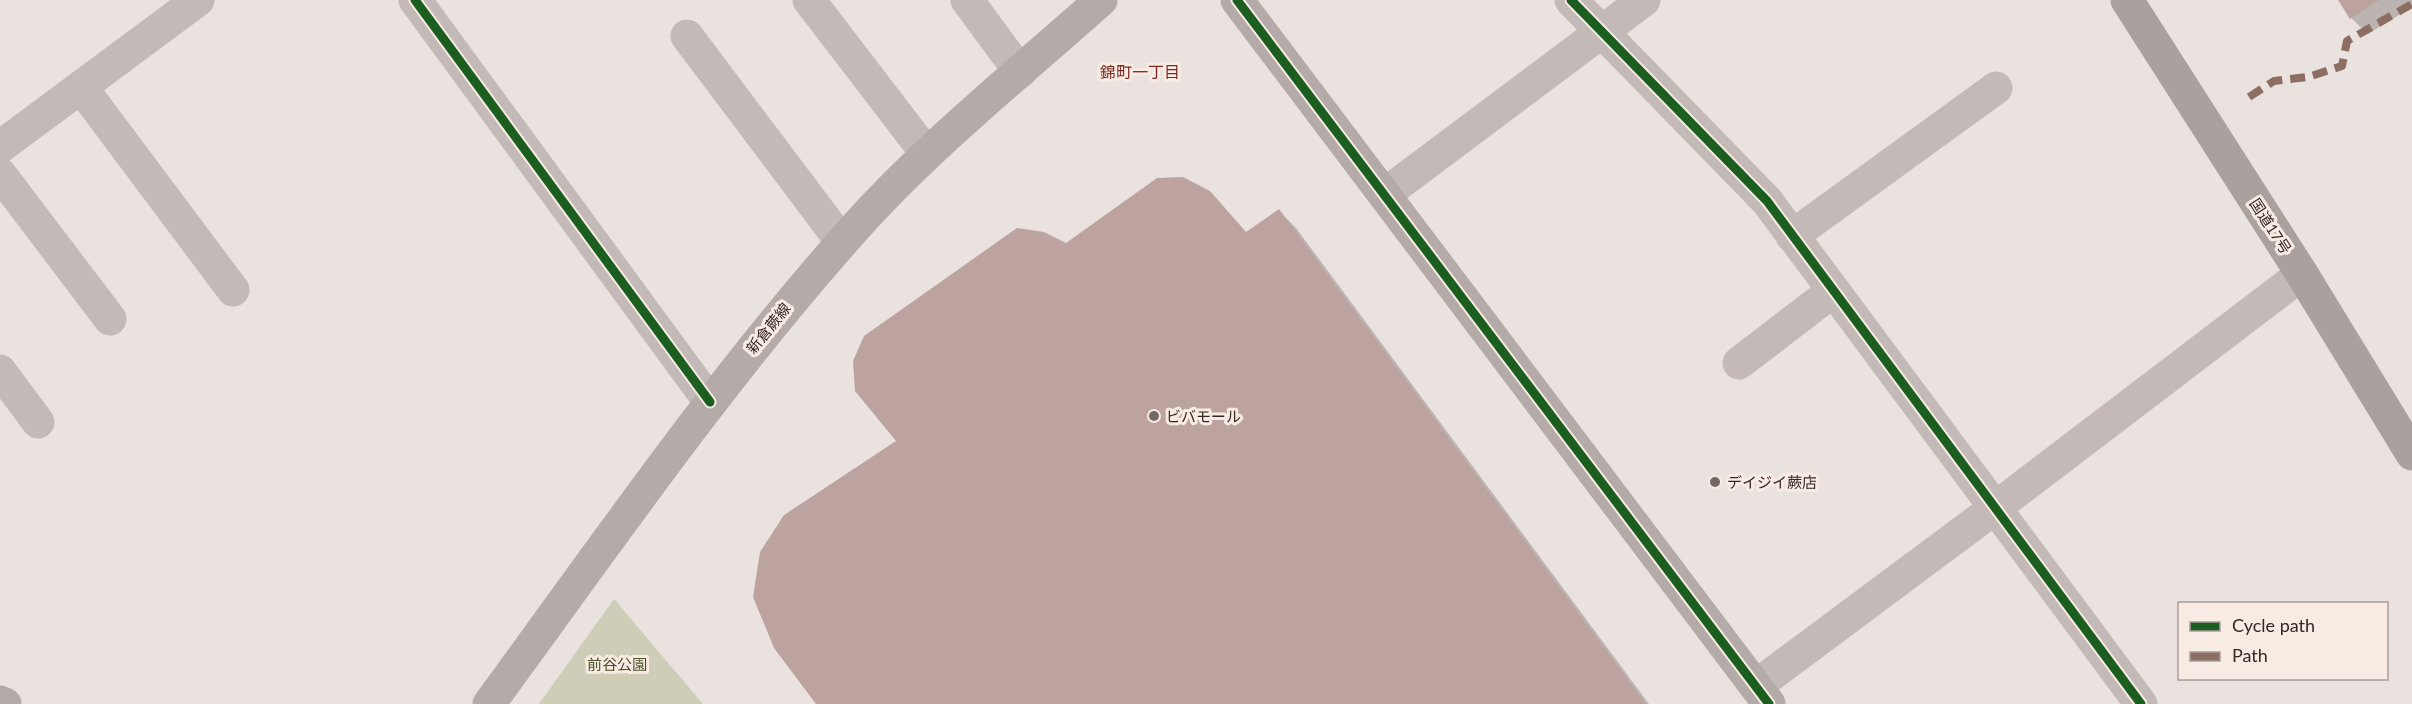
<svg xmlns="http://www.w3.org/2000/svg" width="2412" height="704" viewBox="0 0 2412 704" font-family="Lato,'Noto Sans JP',sans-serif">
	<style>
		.green { fill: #ceceb8 }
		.shadow { fill: #0003 }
		.building { fill: #bda3a0 }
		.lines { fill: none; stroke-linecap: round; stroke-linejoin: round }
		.street { stroke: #c3bab7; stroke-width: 33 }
		.secondary { stroke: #b4aaa7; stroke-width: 33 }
		.highway { stroke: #a9a19d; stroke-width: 33 }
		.quiet { stroke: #8d6e63; stroke-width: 8; stroke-dasharray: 15 8; stroke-linecap: butt }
		.cycleway-casing { stroke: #f8ebe4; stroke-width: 13 }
		.cycleway { stroke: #1b5e20; stroke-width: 9 }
		.poi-dot { fill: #736866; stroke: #f8ebe4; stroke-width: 2 }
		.labels { text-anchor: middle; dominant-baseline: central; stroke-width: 6; stroke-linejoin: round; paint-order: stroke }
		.street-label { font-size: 15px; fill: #332726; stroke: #f8ebe4 }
		.poi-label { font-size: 15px; fill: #332726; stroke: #f8ebe4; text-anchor: start }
		.park-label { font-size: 15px; fill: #49502a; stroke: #f8ebe4 }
		.neighbourhood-label { font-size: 16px; fill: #7f2722; stroke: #f8ebe4 }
	</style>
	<rect width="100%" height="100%" fill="#eae2de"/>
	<path class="green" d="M614 599 703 704H539Z"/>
	<g class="shadow">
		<path d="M2340 0H2412V7L2368 34 2351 18Z"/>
		<path d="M1279 211 1296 228 1649 704H818L898 441 1066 245 1247 233Z"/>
	</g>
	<g class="building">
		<path d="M2338 0H2379L2350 19Z"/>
		<path d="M1183 177 1210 191 1246 232 1279 209 1646 704H816L774 648 753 597 760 552 784 515 896 441 855 391 853 361 864 336 1017 228 1044 232 1066 243 1157 178Z"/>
	</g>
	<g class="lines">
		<g class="street">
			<path d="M415 0 710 402"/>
			<path d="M809 0 927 154"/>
			<path d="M967 0 1020 72"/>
			<path d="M1571 0 1767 201 2141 704"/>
			<path d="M687 36 842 242"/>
			<path d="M81 87 233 290"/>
			<path d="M0 147 198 0"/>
			<path d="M0 174 110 319"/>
			<path d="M1385 194 1644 0"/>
			<path d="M1792 236 1996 88"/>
			<path d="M1739 363 1833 291"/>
			<path d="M0 371 38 422"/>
			<path d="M1756 686 1995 508 2302 274"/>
		</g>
		<g class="secondary">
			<path d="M1237 0 1769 704"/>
			<path d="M0 702 5 704"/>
			<path d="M489 704C607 543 720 379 853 230 928 146 1017 75 1101 0"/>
		</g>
		<path class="highway" d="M2127 0 2302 274 2412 454"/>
		<path class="quiet" d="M2249 97 2274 81 2308 77 2342 66 2347 41 2412 4"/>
		<g class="cycleway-casing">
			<g id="cycleway">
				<path d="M415 0 710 402"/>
				<path d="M1237 0 1769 704"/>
				<path d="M1571 0 1767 201 2141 704"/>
			</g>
		</g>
		<use href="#cycleway" class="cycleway"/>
	</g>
	<g class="poi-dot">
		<circle cx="1154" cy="416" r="6"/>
		<circle cx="1715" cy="482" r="6"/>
	</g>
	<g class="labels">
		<g class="street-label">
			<text transform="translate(2271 226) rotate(57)">国道17号</text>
			<text transform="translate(768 328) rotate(-51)">新倉蕨線</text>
		</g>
		<g class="poi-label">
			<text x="1166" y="416">ビバモール</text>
			<text x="1727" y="482">デイジイ蕨店</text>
		</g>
		<g class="park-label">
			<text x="617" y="664">前谷公園</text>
		</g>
		<g class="neighbourhood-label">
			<text x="1140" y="71">錦町一丁目</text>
		</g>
	</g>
	<rect x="2178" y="602" width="210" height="78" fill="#f8ebe4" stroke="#a99d98" stroke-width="1.5"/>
	<rect x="2190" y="622" width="30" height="9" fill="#1b5e20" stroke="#a99d98" stroke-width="1.5"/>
	<text x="2232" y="632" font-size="18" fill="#332726">Cycle path</text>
	<rect x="2190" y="652" width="30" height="9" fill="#8d6e63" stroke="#a99d98" stroke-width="1.5"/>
	<text x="2232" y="662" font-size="18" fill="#332726">Path</text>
</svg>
